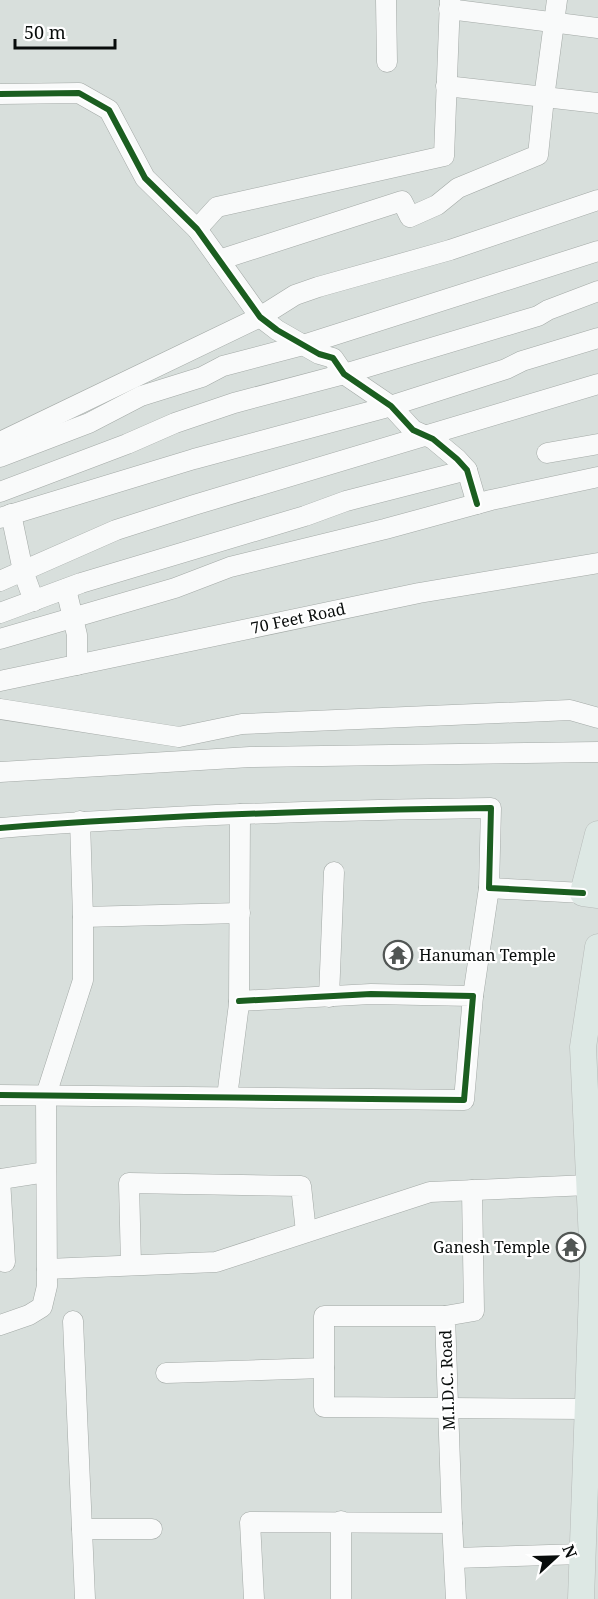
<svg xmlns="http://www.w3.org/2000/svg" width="598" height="1599" viewBox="0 0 598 1599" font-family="'Noto Serif',serif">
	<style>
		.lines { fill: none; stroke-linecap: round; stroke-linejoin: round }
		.minor-casing { stroke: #a3a9a6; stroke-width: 21 }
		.major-casing { stroke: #b6bab8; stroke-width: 27 }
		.minor { stroke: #f9fafa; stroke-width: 20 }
		.major { stroke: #dde8e4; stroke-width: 26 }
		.cycleway-casing { stroke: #fff; stroke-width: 10 }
		.cycleway { stroke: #1b5e20; stroke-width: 6 }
		.labels { text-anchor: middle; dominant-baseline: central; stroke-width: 4.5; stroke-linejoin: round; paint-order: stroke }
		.street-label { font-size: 16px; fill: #080c0b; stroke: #fff }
		.poi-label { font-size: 16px; fill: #080c0b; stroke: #fff; text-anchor: start }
	</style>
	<rect width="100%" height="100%" fill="#d8dfdc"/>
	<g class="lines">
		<g class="minor-casing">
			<g id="minor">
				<path d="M386 0 387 62"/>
				<path d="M449 9 598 28"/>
				<path d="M446 86 598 103"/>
				<path d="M0 94 79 93 109 110 145 178 197 229 260 317 277 330 319 354 333 358 344 374 391 406 413 430 433 439 457 459 467 470 477 504"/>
				<path d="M197 229 217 207 444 156 450 0"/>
				<path d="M219 260 402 201 410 217 437 205 458 188 538 155 544 98 557 0"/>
				<path d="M0 442 260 317 295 295 318 287 450 250 598 200"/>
				<path d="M547 453 598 444"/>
				<path d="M0 457 89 423 141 396 202 377 223 366 303 345 598 251"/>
				<path d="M0 492 127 444 175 423 234 403 344 374 538 316 548 310 598 291"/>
				<path d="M11 514 23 571 34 601"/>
				<path d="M0 518 194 459 384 408 506 369 522 361 598 338"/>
				<path d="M0 581 116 530 194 505 598 384"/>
				<path d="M66 589 77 635V665"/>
				<path d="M0 613 81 583 305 516 346 501 467 470"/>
				<path d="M0 639 175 588 230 567 385 529 491 500 598 477"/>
				<path d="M0 681 419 593 598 563"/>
				<path d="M0 709 179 737 242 724 570 710 598 718"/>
				<path d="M0 772 250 757 598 752"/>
				<path d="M0 828C164 815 327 810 491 808L489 888 583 893"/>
				<path d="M83 917 240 913"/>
				<path d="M473 996 489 888"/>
				<path d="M329 997 334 872"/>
				<path d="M0 1095 464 1100 473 996 371 994 239 1001"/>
				<path d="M227 1097 239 1004 240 814"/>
				<path d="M0 1179 5 1262"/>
				<path d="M1 1179 46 1172"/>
				<path d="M131 1265 129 1183 301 1186 306 1232"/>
				<path d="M47 1269 216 1262 430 1192 589 1185"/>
				<path d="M445 1316H324V1407L587 1409"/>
				<path d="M73 1321 85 1599"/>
				<path d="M0 1325 29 1315 42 1307 47 1286 46 1095 83 980V917L80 821"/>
				<path d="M166 1373 324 1368"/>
				<path d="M82 1529H152"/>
				<path d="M455 1558 582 1554"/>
				<path d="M254 1599 250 1522 452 1523"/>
				<path d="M341 1599V1521"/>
				<path d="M456 1599 452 1523 445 1316 474 1311 472 1190"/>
			</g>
		</g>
		<g class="major-casing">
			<g id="major">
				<path d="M598 834 583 893 598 895"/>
				<path d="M581 1599 593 1263 583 1047 598 947"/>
			</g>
		</g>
		<use href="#minor" class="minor"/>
		<use href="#major" class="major"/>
		<g class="cycleway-casing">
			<g id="cycleway">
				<path d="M0 94 79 93 109 110 145 178 197 229 260 317 277 330 319 354 333 358 344 374 391 406 413 430 433 439 457 459 467 470 477 504"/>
				<path d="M0 828C164 815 327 810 491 808L489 888 583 893"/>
				<path d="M0 1095 464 1100 473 996 371 994 239 1001"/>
			</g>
		</g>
		<use href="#cycleway" class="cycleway"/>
	</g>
	<defs>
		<g id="temple-ring" transform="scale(1.5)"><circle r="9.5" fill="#fff" stroke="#515654" stroke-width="1.5"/><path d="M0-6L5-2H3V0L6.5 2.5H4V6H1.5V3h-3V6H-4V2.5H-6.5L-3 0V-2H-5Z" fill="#515654"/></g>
	</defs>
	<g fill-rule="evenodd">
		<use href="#temple-ring" x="398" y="955"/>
		<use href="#temple-ring" x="571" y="1247"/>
	</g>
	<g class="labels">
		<g class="street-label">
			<text transform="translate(298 618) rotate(-12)">70 Feet Road</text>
			<text transform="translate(447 1380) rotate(-92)">M.I.D.C. Road</text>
		</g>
		<g class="poi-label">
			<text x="419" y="955">Hanuman Temple</text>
			<text x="550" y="1247" text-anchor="end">Ganesh Temple</text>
		</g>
	</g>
	<g transform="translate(556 1557) rotate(68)" stroke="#ffffff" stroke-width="4.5" paint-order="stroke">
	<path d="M0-4.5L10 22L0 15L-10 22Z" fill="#080c0b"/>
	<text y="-9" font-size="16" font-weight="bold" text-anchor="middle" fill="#080c0b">N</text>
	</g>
	<path d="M15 39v9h100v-9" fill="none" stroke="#080c0b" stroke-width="3"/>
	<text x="24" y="39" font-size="18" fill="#080c0b" stroke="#ffffff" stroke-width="4.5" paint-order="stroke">50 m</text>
</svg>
